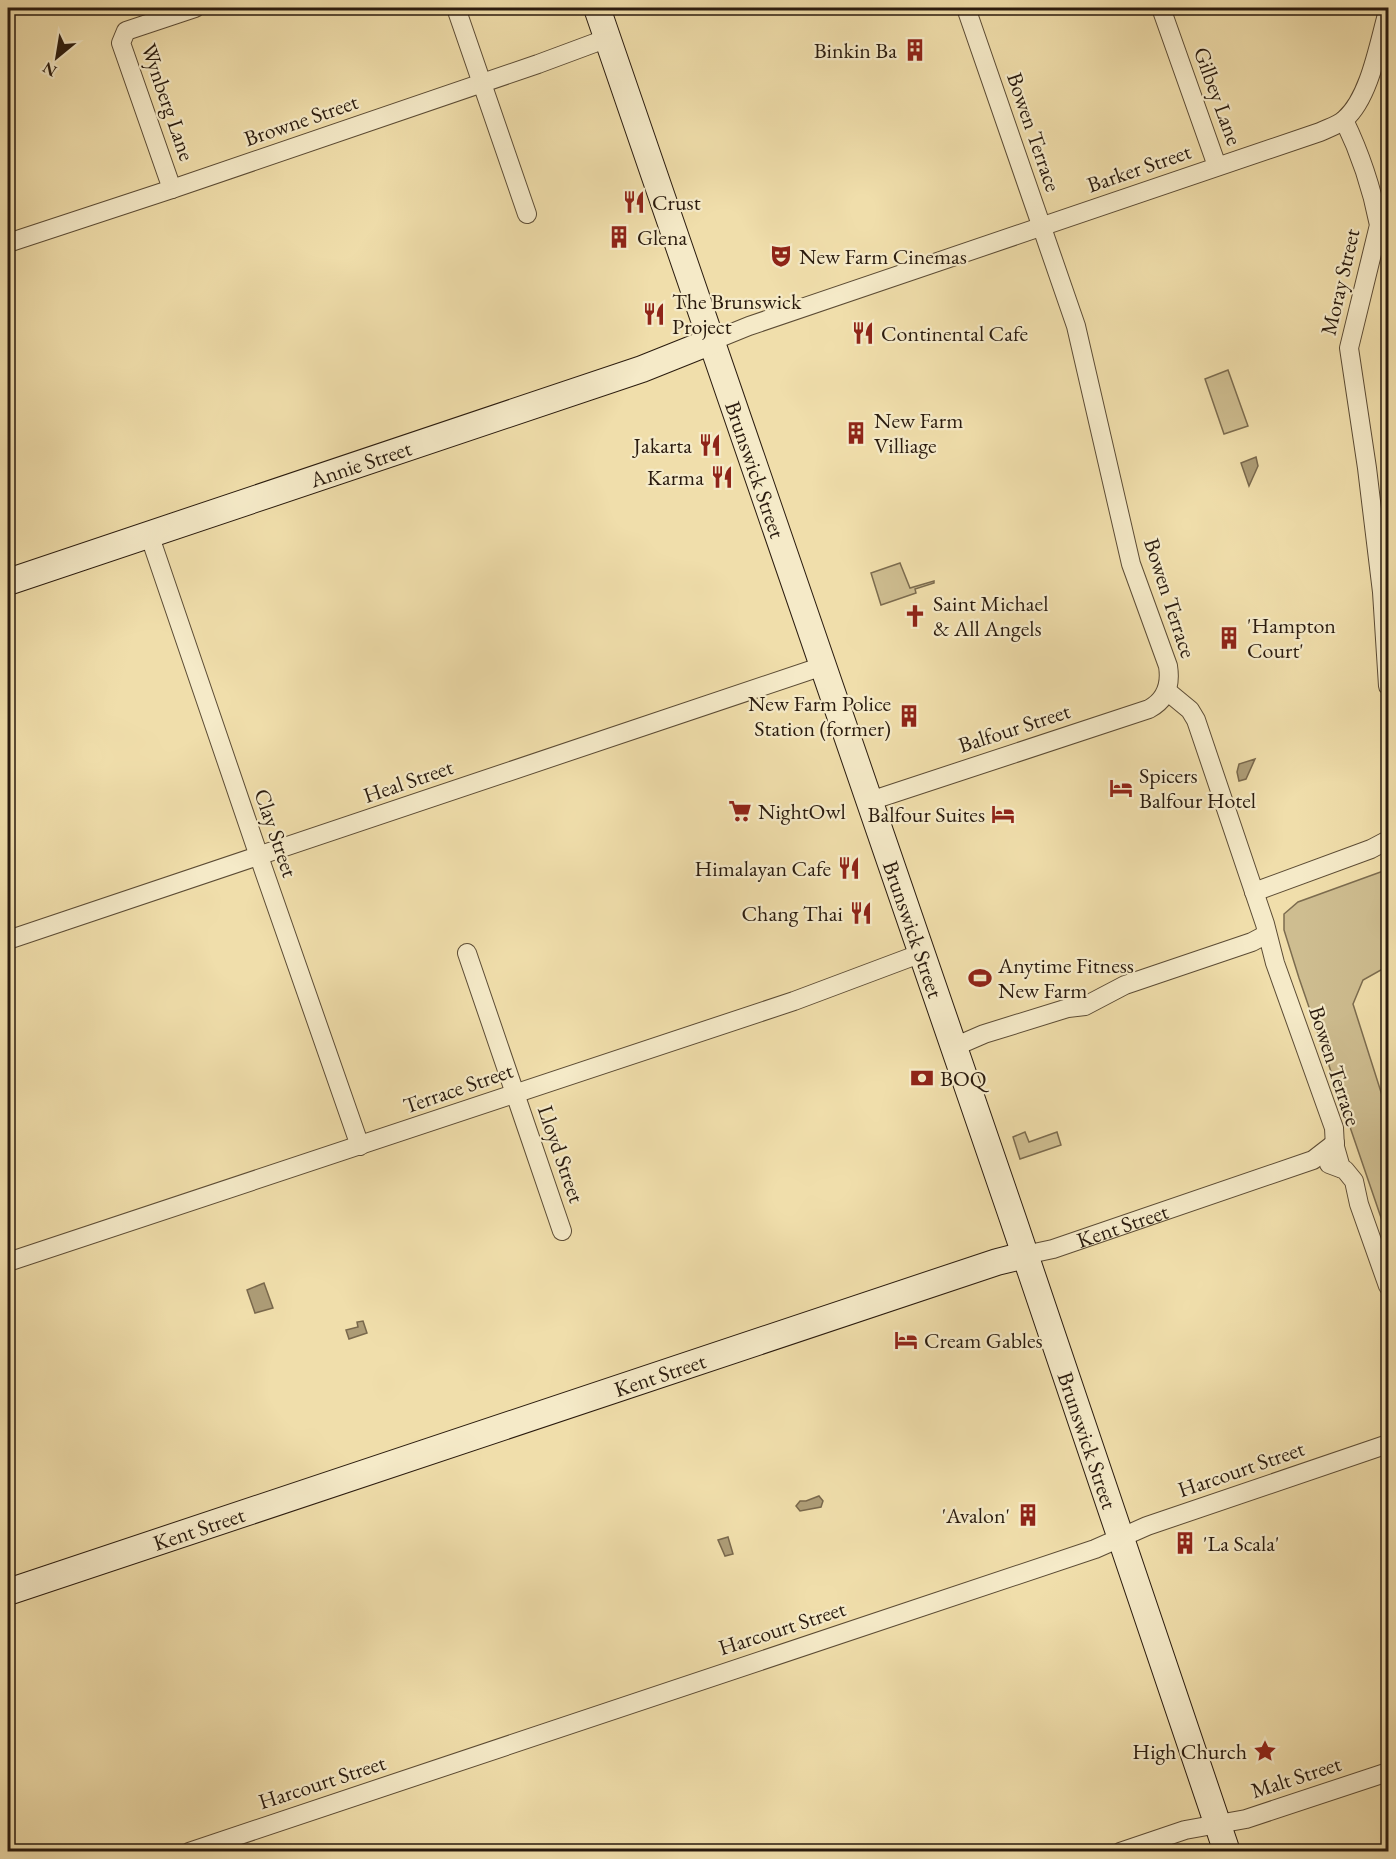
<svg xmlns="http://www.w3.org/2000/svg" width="1396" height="1859" viewBox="0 0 1396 1859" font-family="'EB Garamond',serif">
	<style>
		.green { fill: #cebd90; stroke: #7c6c4f; stroke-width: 1.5 }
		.water { fill: #ad9c76; stroke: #79684c; stroke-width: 1.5 }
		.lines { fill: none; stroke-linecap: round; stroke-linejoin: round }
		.street-casing { stroke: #5c4c35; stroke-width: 20 }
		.secondary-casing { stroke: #2a1b0e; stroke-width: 28 }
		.street { stroke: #f5eac8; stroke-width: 18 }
		.secondary { stroke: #f5eac8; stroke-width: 26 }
		.labels { text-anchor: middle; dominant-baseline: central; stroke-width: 4.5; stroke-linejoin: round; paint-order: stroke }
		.poi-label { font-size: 22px; fill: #2a1b0e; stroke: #f5eac8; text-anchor: start }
		.street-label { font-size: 22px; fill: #2a1b0e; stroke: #f5eac8 }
	</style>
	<rect width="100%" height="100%" fill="#f0deab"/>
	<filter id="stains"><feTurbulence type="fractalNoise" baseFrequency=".00333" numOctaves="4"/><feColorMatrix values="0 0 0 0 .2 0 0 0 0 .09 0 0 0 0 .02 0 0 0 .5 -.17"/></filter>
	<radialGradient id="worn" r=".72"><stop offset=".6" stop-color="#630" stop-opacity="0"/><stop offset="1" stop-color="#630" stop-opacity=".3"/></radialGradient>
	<g class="green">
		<path d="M1228 370 1248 426 1224 434 1205 379Z"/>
		<path d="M900 563 910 588 934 581V583L915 589 916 593 881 605 871 573Z"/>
		<path d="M1386 870H1388V966L1363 980 1353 1004 1388 1114V1238L1299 978 1284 930V914L1298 902Z"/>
		<path d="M1025 1132 1029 1142 1057 1132 1061 1145 1020 1159 1013 1137Z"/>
	</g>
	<g class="water">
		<path d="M1256 457 1258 466 1249 486 1241 463Z"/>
		<path d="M1255 759 1246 779 1239 781 1237 772 1239 764Z"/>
		<path d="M264 1283 273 1308 255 1313 247 1290Z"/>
		<path d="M363 1321 367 1333 349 1339 346 1330 358 1327 357 1322Z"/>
		<path d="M819 1496 823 1501 821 1507 800 1511 796 1506 800 1501H806Z"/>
		<path d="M728 1537 733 1554 725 1556 718 1540Z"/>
	</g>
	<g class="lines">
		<g class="street-casing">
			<g id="street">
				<path d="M456 8 527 214"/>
				<path d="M1161 8 1217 166"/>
				<path d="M1344 120C1360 153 1372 189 1379 225L1349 348 1367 468 1382 592 1388 686"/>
				<path d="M172 189 121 43 126 31 195 8"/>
				<path d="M8 243 172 189 538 64 608 38"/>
				<path d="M712 341 749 326 1320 132C1328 128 1339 125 1345 119 1370 97 1379 42 1388 11"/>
				<path d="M149 534 264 871 360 1146"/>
				<path d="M1167 691 1190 710 1196 720 1265 924 1275 963 1334 1128 1335 1147 1341 1168"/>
				<path d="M870 801 1149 709C1166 700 1171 685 1168 666L1131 564 1076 326 966 8"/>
				<path d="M1254 892 1371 849 1388 840"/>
				<path d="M8 940 823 666"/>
				<path d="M467 953 562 1231"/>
				<path d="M954 1047 984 1034 1068 1008 1085 1006 1125 985 1252 942 1267 934"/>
				<path d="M1329 1164 1345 1170 1354 1181 1359 1204 1388 1286"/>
				<path id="s1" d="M1025 1255 1053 1249 1313 1160 1335 1143"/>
				<path d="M8 1262 794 1001 922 953"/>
				<path d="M189 1852 1095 1549 1147 1526 1388 1444"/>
				<path d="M1120 1852 1185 1830 1246 1819 1388 1772"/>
			</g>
		</g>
		<g class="secondary-casing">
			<g id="secondary">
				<path id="s2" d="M597 8 1013 1219 1227 1852"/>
				<path id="s3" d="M8 582 642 369 712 341"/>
				<path id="s4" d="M8 1592 997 1262 1025 1255"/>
			</g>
		</g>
		<use href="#street" class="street"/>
		<use href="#secondary" class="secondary"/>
	</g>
	<defs>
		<g id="building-bare" transform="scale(1.8)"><path d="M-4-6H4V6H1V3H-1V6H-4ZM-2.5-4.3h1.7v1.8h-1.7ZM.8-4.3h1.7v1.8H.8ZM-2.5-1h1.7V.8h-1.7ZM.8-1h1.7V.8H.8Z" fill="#8f2418" stroke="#f5eac8" stroke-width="2.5" paint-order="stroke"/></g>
		<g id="restaurant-bare" transform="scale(1.8)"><path d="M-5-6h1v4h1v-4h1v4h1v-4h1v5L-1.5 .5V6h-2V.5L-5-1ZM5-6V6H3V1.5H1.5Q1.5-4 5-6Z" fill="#8f2418" stroke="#f5eac8" stroke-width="2.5" paint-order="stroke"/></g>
		<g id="theatre-bare" transform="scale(1.8)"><path d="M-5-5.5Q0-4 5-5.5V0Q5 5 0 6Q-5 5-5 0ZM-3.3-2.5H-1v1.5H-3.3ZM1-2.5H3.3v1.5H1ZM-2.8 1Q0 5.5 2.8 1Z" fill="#8f2418" stroke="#f5eac8" stroke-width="2.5" paint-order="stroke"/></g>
		<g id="church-bare" transform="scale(1.8)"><path d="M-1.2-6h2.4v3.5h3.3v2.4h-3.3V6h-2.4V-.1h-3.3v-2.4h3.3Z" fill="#8f2418" stroke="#f5eac8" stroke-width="2.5" paint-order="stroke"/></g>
		<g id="hotel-bare" transform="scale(1.8)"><path d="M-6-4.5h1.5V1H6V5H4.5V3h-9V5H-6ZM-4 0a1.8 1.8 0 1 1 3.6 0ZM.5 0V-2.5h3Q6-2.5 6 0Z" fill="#8f2418" stroke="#f5eac8" stroke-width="2.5" paint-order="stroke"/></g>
		<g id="supermarket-bare" transform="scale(1.8)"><path d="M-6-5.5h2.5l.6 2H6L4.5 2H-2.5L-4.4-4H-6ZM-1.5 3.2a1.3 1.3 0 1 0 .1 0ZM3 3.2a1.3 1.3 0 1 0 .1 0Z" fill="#8f2418" stroke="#f5eac8" stroke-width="2.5" paint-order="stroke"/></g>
		<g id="stadium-bare" transform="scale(1.8)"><path d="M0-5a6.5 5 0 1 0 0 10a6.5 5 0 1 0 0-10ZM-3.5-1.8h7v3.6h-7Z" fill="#8f2418" stroke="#f5eac8" stroke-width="2.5" paint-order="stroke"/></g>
		<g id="bank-bare" transform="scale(1.8)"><path d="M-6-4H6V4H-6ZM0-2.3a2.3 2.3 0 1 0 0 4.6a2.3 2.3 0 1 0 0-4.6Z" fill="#8f2418" stroke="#f5eac8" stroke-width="2.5" paint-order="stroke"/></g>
		<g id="sight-bare" transform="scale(1.8)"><path d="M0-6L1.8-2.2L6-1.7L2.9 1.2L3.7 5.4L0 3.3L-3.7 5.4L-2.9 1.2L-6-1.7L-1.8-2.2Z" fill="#8f2418" stroke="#f5eac8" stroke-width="2.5" paint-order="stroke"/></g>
	</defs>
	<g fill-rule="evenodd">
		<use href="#building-bare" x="915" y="50"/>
		<use href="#restaurant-bare" x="634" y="202"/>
		<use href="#building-bare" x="619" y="237"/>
		<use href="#theatre-bare" x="781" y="256"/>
		<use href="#restaurant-bare" x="654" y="314"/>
		<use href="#restaurant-bare" x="863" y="333"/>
		<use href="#building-bare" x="856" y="433"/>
		<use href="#restaurant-bare" x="710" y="445"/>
		<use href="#restaurant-bare" x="722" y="477"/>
		<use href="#church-bare" x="915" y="616"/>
		<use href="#building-bare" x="1229" y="638"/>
		<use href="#building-bare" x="909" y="716"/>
		<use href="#hotel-bare" x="1121" y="788"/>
		<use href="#supermarket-bare" x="740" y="811"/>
		<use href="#hotel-bare" x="1003" y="814"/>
		<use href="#restaurant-bare" x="849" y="868"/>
		<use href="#restaurant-bare" x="861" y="913"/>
		<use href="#stadium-bare" x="980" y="978"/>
		<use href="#bank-bare" x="922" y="1078"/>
		<use href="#hotel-bare" x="906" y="1340"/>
		<use href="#building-bare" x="1028" y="1515"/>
		<use href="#building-bare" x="1185" y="1543"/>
		<use href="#sight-bare" x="1265" y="1751"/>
	</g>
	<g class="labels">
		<g class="poi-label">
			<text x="897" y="50" text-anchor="end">Binkin Ba</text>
			<text x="652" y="202">Crust</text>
			<text x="637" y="237">Glena</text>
			<text x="799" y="256">New Farm Cinemas</text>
			<text x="672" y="301">The Brunswick<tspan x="672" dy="25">Project</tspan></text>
			<text x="881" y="333">Continental Cafe</text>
			<text x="874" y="420">New Farm<tspan x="874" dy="25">Villiage</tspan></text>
			<text x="692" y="445" text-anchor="end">Jakarta</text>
			<text x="704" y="477" text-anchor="end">Karma</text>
			<text x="933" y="603">Saint Michael<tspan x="933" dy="25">&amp; All Angels</tspan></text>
			<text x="1247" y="625">'Hampton<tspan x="1247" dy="25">Court'</tspan></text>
			<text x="891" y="703" text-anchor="end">New Farm Police<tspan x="891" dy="25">Station (former)</tspan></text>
			<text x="1139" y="775">Spicers<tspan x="1139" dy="25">Balfour Hotel</tspan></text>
			<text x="758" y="811">NightOwl</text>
			<text x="985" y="814" text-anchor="end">Balfour Suites</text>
			<text x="831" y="868" text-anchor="end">Himalayan Cafe</text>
			<text x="843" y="913" text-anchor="end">Chang Thai</text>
			<text x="998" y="965">Anytime Fitness<tspan x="998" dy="25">New Farm</tspan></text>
			<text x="940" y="1078">BOQ</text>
			<text x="924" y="1340">Cream Gables</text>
			<text x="1010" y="1515" text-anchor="end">'Avalon'</text>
			<text x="1203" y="1543">'La Scala'</text>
			<text x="1247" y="1751" text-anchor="end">High Church</text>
		</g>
		<g class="street-label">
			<text transform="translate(1218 96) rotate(70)">Gilbey Lane</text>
			<text transform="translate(168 102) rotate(71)">Wynberg Lane</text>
			<text transform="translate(301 120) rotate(-19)">Browne Street</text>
			<text transform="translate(1034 132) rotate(71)">Bowen Terrace</text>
			<text transform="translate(1139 168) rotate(-19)">Barker Street</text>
			<text transform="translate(1340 282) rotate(-77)">Moray Street</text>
			<text stroke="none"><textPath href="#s3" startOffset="372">Annie Street</textPath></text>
			<text stroke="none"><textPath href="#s2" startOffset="488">Brunswick Street</textPath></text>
			<text transform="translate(1170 598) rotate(72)">Bowen Terrace</text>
			<text transform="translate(1014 728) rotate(-18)">Balfour Street</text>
			<text transform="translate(408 781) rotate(-19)">Heal Street</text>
			<text transform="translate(276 833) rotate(71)">Clay Street</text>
			<text stroke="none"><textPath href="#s2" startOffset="974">Brunswick Street</textPath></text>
			<text transform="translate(1335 1066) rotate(72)">Bowen Terrace</text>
			<text transform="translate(458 1088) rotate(-19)">Terrace Street</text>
			<text transform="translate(561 1154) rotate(71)">Lloyd Street</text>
			<text stroke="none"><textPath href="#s1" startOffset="102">Kent Street</textPath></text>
			<text stroke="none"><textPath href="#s4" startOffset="687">Kent Street</textPath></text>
			<text stroke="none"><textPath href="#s2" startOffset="1514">Brunswick Street</textPath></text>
			<text transform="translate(1241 1469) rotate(-19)">Harcourt Street</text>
			<text stroke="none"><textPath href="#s4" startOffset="201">Kent Street</textPath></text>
			<text transform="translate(782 1628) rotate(-18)">Harcourt Street</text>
			<text transform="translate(1296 1777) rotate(-18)">Malt Street</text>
			<text transform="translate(322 1782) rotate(-18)">Harcourt Street</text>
		</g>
	</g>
	<rect width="1396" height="1859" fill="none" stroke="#f0deab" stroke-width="30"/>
	<rect x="9" y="9" width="1378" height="1841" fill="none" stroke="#2a1b0e" stroke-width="3"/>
	<rect x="15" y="15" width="1366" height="1829" fill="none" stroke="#2a1b0e" stroke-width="1.5"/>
	<g transform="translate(57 57) rotate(210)" stroke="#f5eac8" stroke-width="4.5" paint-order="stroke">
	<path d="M0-4.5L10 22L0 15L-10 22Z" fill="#2a1b0e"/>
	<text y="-9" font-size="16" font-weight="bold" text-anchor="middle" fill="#2a1b0e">N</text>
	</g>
	<rect width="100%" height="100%" filter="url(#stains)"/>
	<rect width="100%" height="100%" fill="url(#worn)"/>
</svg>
